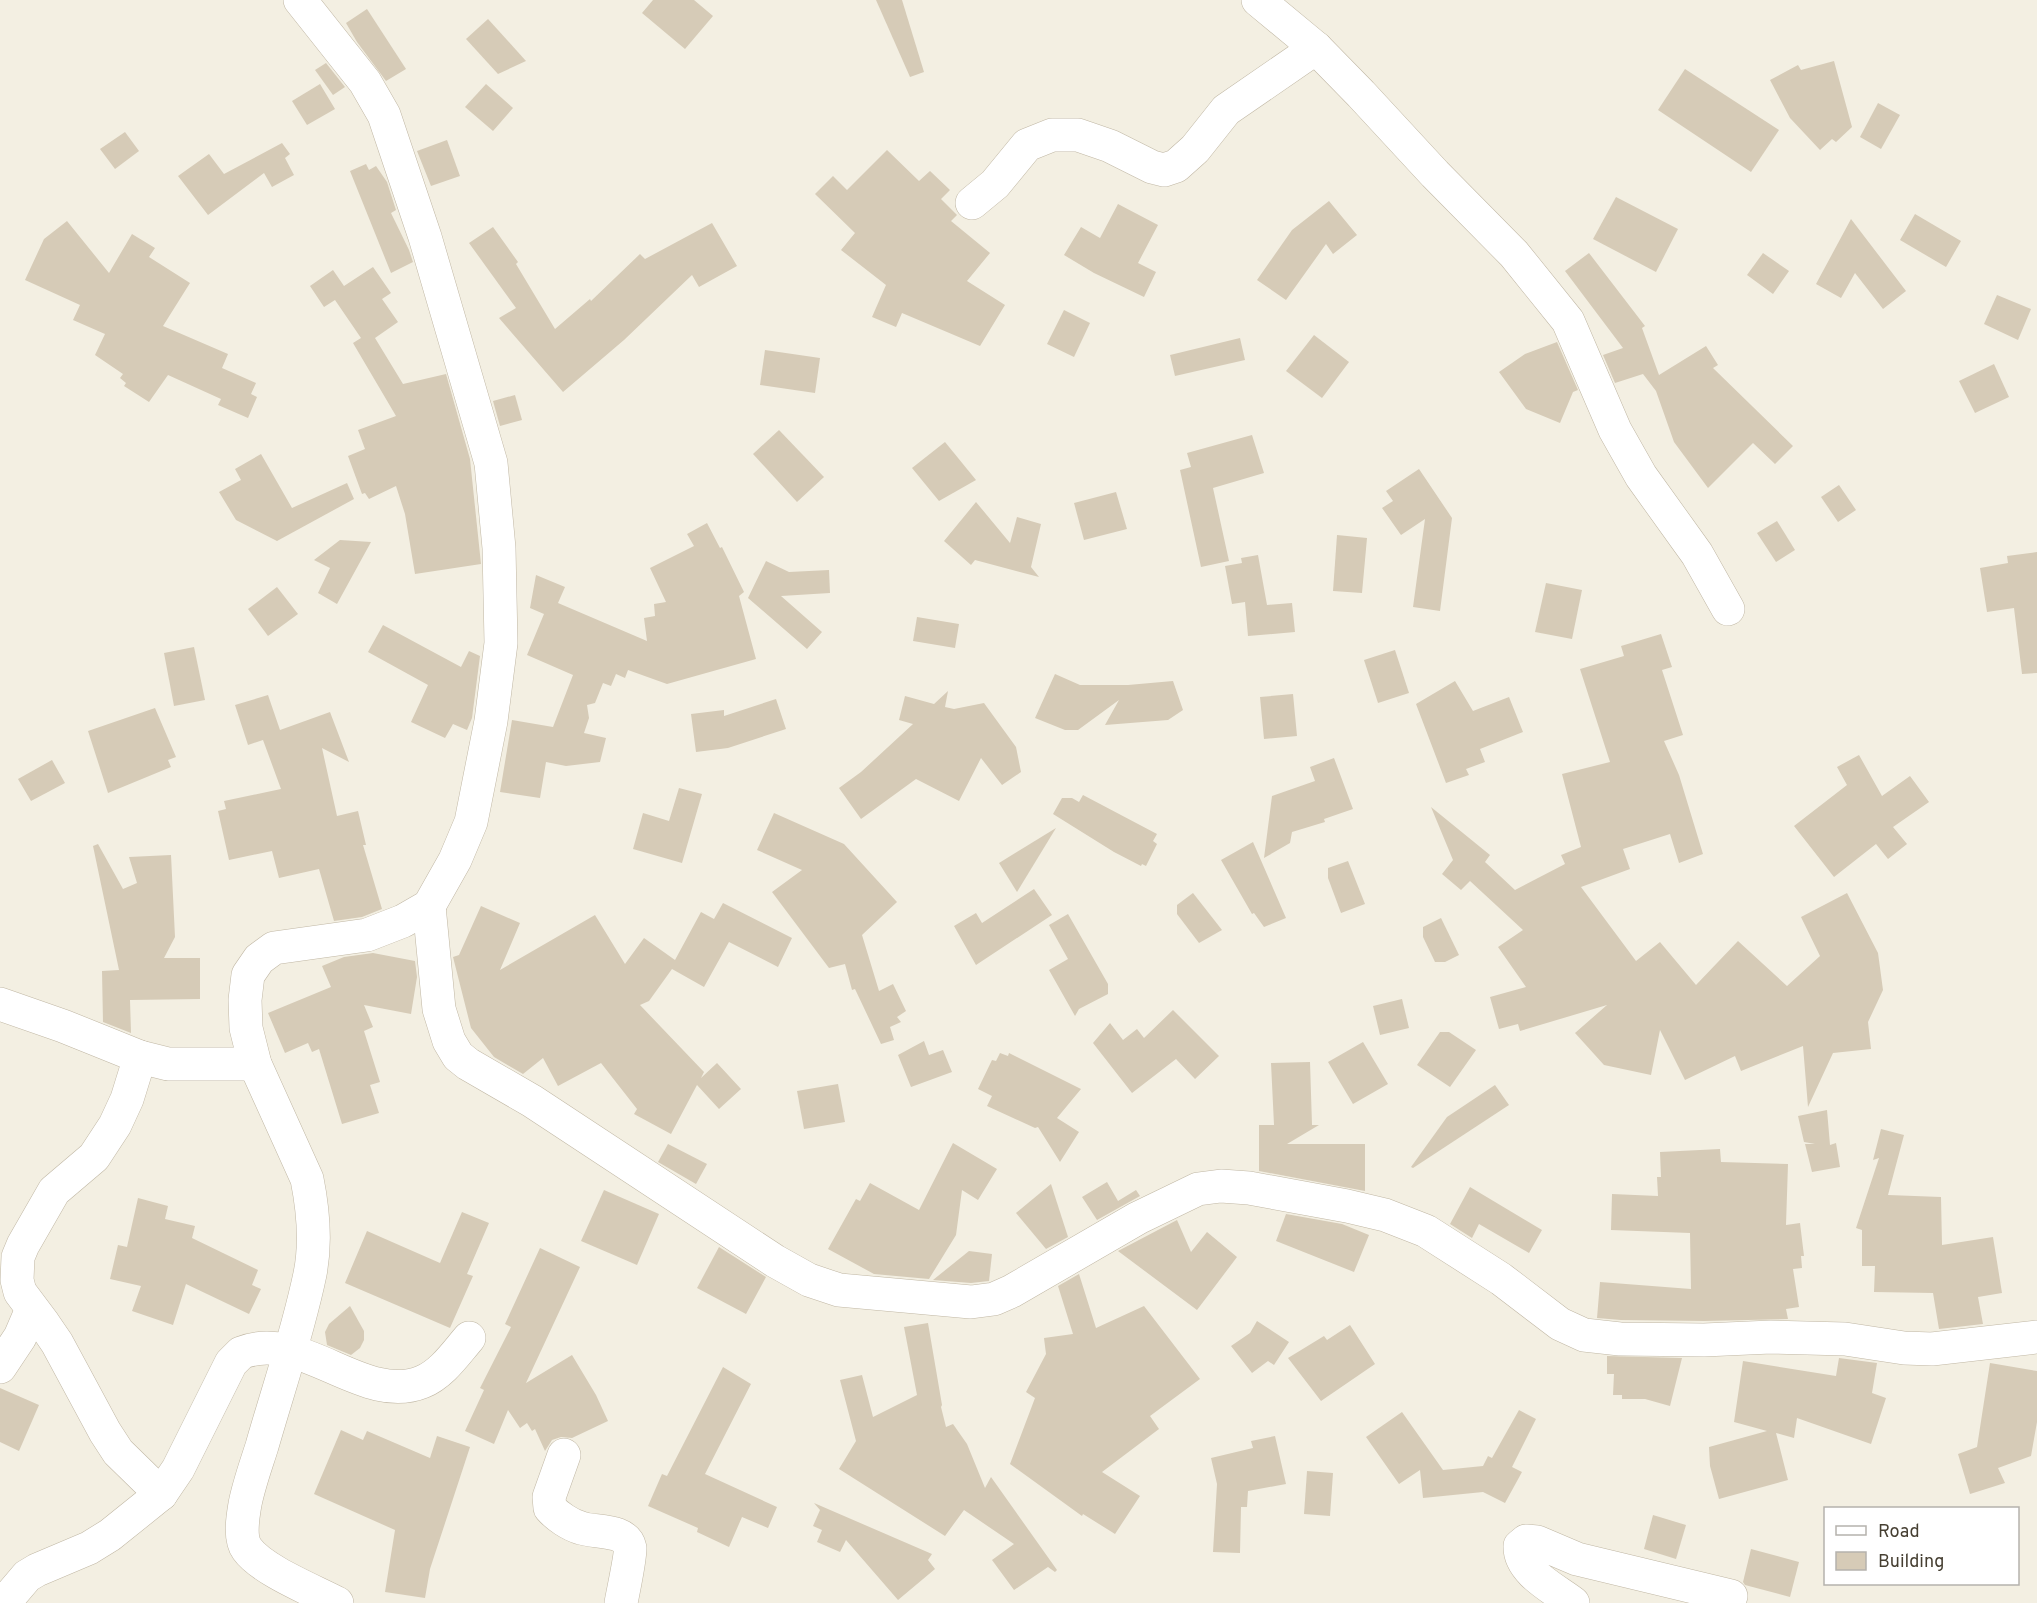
<svg xmlns="http://www.w3.org/2000/svg" width="2037" height="1603" viewBox="0 0 2037 1603" font-family="Overpass,sans-serif">
	<style>
		.building { fill: #d6cbb7 }
		.lines { fill: none; stroke-linecap: round; stroke-linejoin: round }
		.street-casing { stroke: #c0b7a4; stroke-width: 34 }
		.street { stroke: #fff; stroke-width: 33 }
	</style>
	<rect width="100%" height="100%" fill="#f3efe2"/>
	<g class="building">
		<path d="M653 0H694L713 16 685 49 642 13Z"/>
		<path d="M876 0H902L924 72 910 77Z"/>
		<path d="M367 9 406 69 386 81 357 42 346 23Z"/>
		<path d="M488 19 526 61 498 74 466 39Z"/>
		<path d="M1834 61 1852 127 1836 142 1832 139 1820 150 1790 118 1770 80 1798 65 1801 70Z"/>
		<path d="M326 63 345 87 333 95 315 70Z"/>
		<path d="M1685 69 1779 130 1751 172 1658 110Z"/>
		<path d="M320 84 335 109 307 125 292 101Z"/>
		<path d="M486 84 513 108 493 131 465 107Z"/>
		<path d="M1878 103 1900 115 1881 149 1860 137Z"/>
		<path d="M125 132 139 151 115 169 100 149Z"/>
		<path d="M447 140 460 176 431 186 417 151Z"/>
		<path d="M282 143 290 154 285 158 294 175 272 187 264 173 208 215 178 176 209 154 224 174Z"/>
		<path d="M887 150 919 181 930 171 950 190 941 199 957 215 951 221 990 253 967 281 1005 305 980 346 902 313 896 327 872 317 886 285 841 250 855 233 815 194 833 176 847 190Z"/>
		<path d="M366 164 369 170 376 166 387 182 396 210 391 213 409 250 413 262 391 273 350 171Z"/>
		<path d="M1616 197 1678 229 1656 272 1593 239Z"/>
		<path d="M1329 201 1357 235 1333 254 1326 244 1286 300 1257 280 1292 230Z"/>
		<path d="M1118 204 1158 225 1138 263 1156 272 1144 297 1094 273 1064 255 1081 227 1100 238Z"/>
		<path d="M1915 214 1961 241 1946 267 1900 240Z"/>
		<path d="M1851 219 1906 291 1883 309 1855 273 1841 298 1816 284Z"/>
		<path d="M67 221 109 273 132 234 155 248 149 257 190 283 163 326 228 354 222 368 256 383 251 394 257 397 248 418 218 405 221 399 168 375 149 402 124 386 126 383 120 378 123 374 95 355 105 334 73 320 80 305 25 280 44 239Z"/>
		<path d="M712 223 737 266 699 287 692 275 624 340 563 392 499 318 516 308 469 243 493 227 518 262 516 264 555 329 590 299 591 301 640 254 645 259Z"/>
		<path d="M1589 253 1645 326 1642 328 1659 375 1706 346 1718 365 1713 368 1793 446 1775 464 1753 443 1708 488 1674 442 1656 391 1643 374 1615 383 1603 355 1623 348 1565 271Z"/>
		<path d="M1763 253 1789 271 1773 294 1747 275Z"/>
		<path d="M373 267 391 293 382 299 398 322 375 338 403 384 446 374 470 459 481 564 415 574 405 514 396 486 369 499 365 493 362 494 348 456 365 449 358 430 396 416 353 343 361 338 335 300 324 307 310 286 333 270 344 286Z"/>
		<path d="M1997 295 2031 309 2018 340 1984 324Z"/>
		<path d="M1064 310 1090 323 1074 357 1047 344Z"/>
		<path d="M1314 335 1349 362 1322 398 1286 371Z"/>
		<path d="M1240 338 1245 360 1175 376 1170 355Z"/>
		<path d="M1557 342 1578 390 1573 392 1560 423 1526 409 1499 372 1525 354Z"/>
		<path d="M765 350 820 358 815 393 760 385Z"/>
		<path d="M1994 364 2009 397 1975 413 1959 381Z"/>
		<path d="M515 395 522 420 500 426 493 401Z"/>
		<path d="M779 430 824 477 797 502 753 454Z"/>
		<path d="M1252 435 1264 473 1213 488 1229 561 1201 567 1180 470 1191 467 1187 453Z"/>
		<path d="M945 442 976 480 939 501 912 468Z"/>
		<path d="M261 454 292 508 347 483 354 499 277 541 236 520 219 492 241 480 235 469Z"/>
		<path d="M1419 469 1452 518 1440 611 1413 607 1425 519 1401 535 1382 508 1393 501 1386 491Z"/>
		<path d="M1839 485 1856 510 1838 522 1821 497Z"/>
		<path d="M1116 492 1127 529 1084 540 1074 503Z"/>
		<path d="M976 502 1010 543 1017 517 1041 524 1031 567 1039 577 975 560 971 565 944 541Z"/>
		<path d="M1777 521 1795 550 1776 562 1757 533Z"/>
		<path d="M707 523 720 548 722 547 744 592 739 596 756 659 667 684 628 670 625 678 616 674 611 686 603 683 595 703 587 705 589 718 584 733 606 738 600 762 566 766 546 762 540 798 500 792 512 720 553 727 573 675 527 655 544 614 530 608 536 575 565 587 558 603 647 641 644 618 655 616 654 604 666 602 650 568 694 546 687 534Z"/>
		<path d="M1337 535 1367 538 1362 593 1333 591Z"/>
		<path d="M340 540 371 542 337 604 318 593 330 568 314 560Z"/>
		<path d="M2037 552V673L2022 674 2014 608 1987 612 1980 568 2008 563 2007 556Z"/>
		<path d="M1258 555 1267 605 1292 603 1295 632 1248 636 1245 602 1232 604 1225 566 1242 563 1241 558Z"/>
		<path d="M766 561 789 572 829 570 830 593 781 596 822 632 807 649 748 598Z"/>
		<path d="M1546 583 1582 590 1572 639 1535 632Z"/>
		<path d="M277 587 298 614 268 636 248 609Z"/>
		<path d="M917 617 959 624 955 648 913 641Z"/>
		<path d="M383 625 461 667 469 651 480 656 472 718 467 730 453 724 445 738 411 722 428 685 368 652Z"/>
		<path d="M1661 634 1672 667 1662 670 1683 735 1664 741 1679 775 1703 854 1679 863 1670 834 1623 849 1630 869 1581 887 1636 961 1660 942 1696 985 1738 941 1787 986 1820 956 1801 917 1847 893 1878 953 1883 990 1868 1022 1871 1049 1833 1053 1808 1107 1803 1046 1741 1071 1735 1056 1685 1080 1660 1030 1651 1075 1604 1065 1575 1033 1607 1005 1520 1031 1518 1024 1499 1029 1490 997 1526 987 1498 947 1523 930 1470 881 1461 890 1442 874 1453 860 1431 807 1490 855 1485 862 1515 890 1565 864 1561 855 1581 847 1562 774 1610 762 1580 669 1624 656 1621 646Z"/>
		<path d="M194 647 205 700 174 706 164 653Z"/>
		<path d="M1395 650 1409 693 1378 703 1364 660Z"/>
		<path d="M1055 674 1080 685H1128L1173 681 1183 710 1168 720 1105 725 1119 700 1078 730H1065L1035 718Z"/>
		<path d="M1455 681 1473 711 1509 697 1523 732 1480 749 1485 762 1466 769 1469 775 1446 783 1416 704Z"/>
		<path d="M948 691 945 707 954 709 984 703 1016 747 1021 772 1002 785 981 758 959 801 916 779 861 819 839 788 861 772 913 724 899 720 905 696 934 704Z"/>
		<path d="M1293 694 1297 736 1264 739 1260 697Z"/>
		<path d="M268 695 280 730 330 712 349 762 322 748 337 816 358 811 366 845H363L382 909 362 917 334 921 319 869 279 878 272 851 229 860 218 811 226 809 224 801 281 789 263 740 248 745 235 705Z"/>
		<path d="M776 699 786 729 728 748 696 752 691 714 724 710V716Z"/>
		<path d="M155 708 176 757 168 760 171 767 108 793 88 731Z"/>
		<path d="M1859 755 1882 796 1910 776 1929 802 1893 827 1907 844 1888 859 1876 844 1834 877 1794 826 1847 785 1837 767Z"/>
		<path d="M1334 758 1353 809 1324 819 1325 822 1292 832 1290 843 1264 858 1272 796 1315 781 1310 767Z"/>
		<path d="M52 760 65 783 31 801 18 779Z"/>
		<path d="M679 788 702 794 682 863 633 849 643 813 669 821Z"/>
		<path d="M1083 795 1157 834 1153 841 1157 844 1146 866 1142 864 1141 866 1114 852 1053 814 1062 798H1072L1079 802Z"/>
		<path d="M774 813 844 844 897 902 862 935 879 991 893 984 906 1011 897 1017 901 1022 890 1027 894 1040 881 1044 855 989 852 990 845 964 829 968 772 892 802 870 757 850Z"/>
		<path d="M1056 828 1017 892 999 863Z"/>
		<path d="M1253 842 1286 918 1264 927 1254 913 1252 914 1221 860Z"/>
		<path d="M98 844 123 889 137 883 129 857 171 855 175 937 164 958H200V999L130 1000 131 1033 103 1022 102 971 119 970 93 846Z"/>
		<path d="M1348 861 1365 904 1341 913 1328 878V868Z"/>
		<path d="M1034 889 1052 915 976 965 954 926 976 913 982 923Z"/>
		<path d="M1193 893 1222 930 1199 943 1177 914V905Z"/>
		<path d="M723 903 792 938 778 967 729 942 704 987 672 969 649 1001 640 1005 704 1072 701 1078 717 1063 741 1089 719 1109 697 1085 671 1134 634 1114 637 1109 601 1063 558 1086 543 1058 523 1074 494 1057 471 1028 453 957 459 955 481 906 520 923 500 970 595 915 625 964 644 938 675 960 701 912 714 919Z"/>
		<path d="M1068 914 1108 984V994L1079 1009 1075 1016 1049 970 1068 959 1049 925Z"/>
		<path d="M1441 918 1459 955 1445 962H1435L1423 937V927Z"/>
		<path d="M373 953 415 961 417 977 411 1014 364 1005 373 1027 364 1031 380 1082 370 1085 379 1113 342 1124 319 1049 312 1052 308 1043 285 1053 268 1013 331 987 322 966 344 957Z"/>
		<path d="M1402 999 1409 1028 1380 1035 1373 1006Z"/>
		<path d="M1173 1010 1219 1056 1195 1079 1176 1059 1132 1093 1093 1043 1110 1023 1123 1040 1137 1029 1144 1038Z"/>
		<path d="M1440 1032H1449L1476 1050 1450 1087 1417 1065Z"/>
		<path d="M924 1041 929 1055 943 1050 952 1072 911 1087 898 1055Z"/>
		<path d="M1363 1042 1388 1084 1353 1104 1328 1062Z"/>
		<path d="M1000 1053 1008 1056 1009 1053 1081 1089 1057 1118 1079 1132 1060 1162 1038 1127 1035 1128 987 1106 992 1096 978 1089 992 1060 996 1061Z"/>
		<path d="M1310 1062 1312 1125H1319L1287 1144H1365V1191L1259 1171V1125H1274L1271 1063Z"/>
		<path d="M838 1084 845 1122 804 1129 797 1091Z"/>
		<path d="M1495 1085 1509 1105 1413 1168 1411 1167 1447 1117Z"/>
		<path d="M1827 1110 1830 1145 1836 1143 1840 1167 1812 1172 1805 1144H1815L1804 1142 1798 1116Z"/>
		<path d="M1881 1129 1904 1135 1888 1195 1941 1197 1942 1245 1993 1237 2002 1293 1978 1297 1983 1324 1939 1329 1933 1293 1874 1292 1875 1266H1862V1230L1856 1228 1879 1158 1873 1160Z"/>
		<path d="M953 1143 997 1169 978 1200 962 1190 956 1235 929 1279 874 1274 828 1249 856 1199 860 1201 870 1183 919 1210Z"/>
		<path d="M668 1144 707 1164 696 1184 658 1162Z"/>
		<path d="M1720 1149 1721 1162 1788 1164 1786 1225 1800 1223 1804 1256H1801L1802 1268 1793 1269 1799 1307 1786 1309 1788 1319 1704 1321 1621 1320 1597 1318 1600 1282 1691 1289 1690 1233 1611 1230 1612 1194 1658 1196 1657 1177H1661L1660 1152Z"/>
		<path d="M1107 1182 1118 1201 1136 1190 1140 1196 1097 1220 1082 1197Z"/>
		<path d="M1051 1184 1068 1237 1046 1249 1016 1213Z"/>
		<path d="M1470 1187 1542 1230 1529 1253 1479 1224 1472 1238 1450 1224Z"/>
		<path d="M604 1190 659 1214 637 1265 581 1241Z"/>
		<path d="M138 1198 168 1206 165 1219 195 1226 192 1238 258 1270 252 1285 261 1289 249 1314 186 1284 173 1325 132 1311 141 1286 110 1279 118 1245 127 1247Z"/>
		<path d="M462 1212 489 1223 467 1274 473 1276 450 1328 345 1283 367 1231 440 1263Z"/>
		<path d="M1286 1214 1342 1224 1369 1235 1354 1272 1276 1241Z"/>
		<path d="M1177 1220 1191 1252 1207 1232 1237 1257 1197 1310 1118 1251Z"/>
		<path d="M719 1247 766 1277 746 1314 697 1288Z"/>
		<path d="M540 1248 580 1267 526 1383 572 1355 596 1395 608 1421 572 1438 561 1437 552 1440 545 1451 535 1429 532 1431 527 1423 520 1428 508 1410 494 1444 465 1431 484 1390 480 1388 511 1327 505 1324Z"/>
		<path d="M969 1251 992 1254 989 1281 971 1283 933 1280Z"/>
		<path d="M1079 1274 1096 1328 1144 1306 1200 1379 1150 1416 1159 1429 1102 1472 1140 1496 1115 1534 1083 1514 1082 1516 1010 1464 1035 1398 1026 1392 1046 1354 1044 1338 1073 1334 1058 1286Z"/>
		<path d="M350 1306 364 1331V1340L360 1348 351 1355 327 1345 325 1332 329 1324Z"/>
		<path d="M1257 1321 1289 1342 1274 1365 1268 1361 1252 1373 1231 1346 1250 1333Z"/>
		<path d="M928 1323 942 1405 941 1407 946 1427 953 1424 967 1444 985 1488 991 1477 1057 1570 1055 1572 1048 1567 1014 1590 992 1560 1014 1544 964 1510 945 1536 839 1469 856 1441 840 1380 862 1375 873 1417 917 1395 904 1327Z"/>
		<path d="M1350 1325 1375 1364 1321 1401 1288 1358 1324 1336 1327 1340Z"/>
		<path d="M1607 1356 1682 1358 1670 1406 1645 1399H1622V1395H1613L1614 1374H1607Z"/>
		<path d="M1839 1358 1877 1363 1872 1393 1886 1398 1871 1444 1797 1418 1794 1438 1776 1433 1788 1480 1719 1499 1710 1466 1709 1447 1767 1431 1734 1422 1743 1361 1836 1376Z"/>
		<path d="M1990 1363 2037 1371V1422L2031 1456 1998 1468 2005 1483 1970 1494 1958 1454 1977 1447Z"/>
		<path d="M723 1367 751 1384 705 1474 777 1507 768 1528 742 1517 729 1547 697 1532 698 1528 648 1506 662 1474 667 1476Z"/>
		<path d="M0 1388 39 1405 19 1451 0 1442Z"/>
		<path d="M1519 1410 1536 1419 1512 1467 1522 1472 1505 1503 1483 1492 1423 1498 1420 1470 1399 1484 1366 1437 1402 1412 1443 1470 1483 1466 1488 1456 1492 1458Z"/>
		<path d="M341 1430 363 1440 367 1431 430 1458 437 1436 470 1447 430 1569 425 1598 385 1592 395 1530 314 1494Z"/>
		<path d="M1275 1436 1286 1484 1248 1491 1247 1507H1241L1240 1553 1213 1552 1217 1484 1211 1458 1253 1448 1251 1441Z"/>
		<path d="M1307 1471 1333 1473 1330 1516 1304 1514Z"/>
		<path d="M814 1503 932 1554 928 1560 935 1569 898 1600 846 1540 840 1552 817 1542 822 1530 813 1526 820 1510Z"/>
		<path d="M1653 1515 1686 1525 1676 1559 1644 1549Z"/>
		<path d="M1751 1549 1799 1562 1790 1597 1745 1585 1743 1582Z"/>
	</g>
	<g class="lines">
		<g class="street-casing">
			<g id="street">
				<path d="M300 0 365 82 384 115 425 237 491 463 499 548 501 643 491 721 471 822 455 860 429 906 403 921 367 935 274 948 259 959 248 975 245 1000 246 1028 255 1064 307 1179C313 1209 316 1244 310 1274 298 1332 278 1390 262 1446 256 1465 249 1484 245 1504 243 1516 239 1538 247 1549 262 1570 312 1590 337 1603"/>
				<path d="M1258 0 1316 48 1361 94 1435 174 1514 254 1568 321 1615 430 1641 476 1697 554 1728 609"/>
				<path d="M972 203 995 184 1027 145 1052 135H1078L1110 146 1152 167 1164 170 1176 166 1195 149 1226 110 1316 48"/>
				<path d="M429 906 439 1009 449 1041 458 1056 468 1064 532 1101 775 1261 809 1280 839 1290 971 1302 994 1299 1012 1291 1138 1218 1198 1189 1221 1186 1249 1188 1347 1206 1385 1215 1426 1231 1501 1279 1560 1324 1584 1335 1620 1339 1704 1340 1771 1337 1845 1339 1904 1348 1932 1349 2037 1337"/>
				<path d="M0 1004 63 1026 140 1057 168 1064H255"/>
				<path d="M140 1057 127 1099 115 1125 94 1157 54 1191 23 1245 18 1257 17 1280 20 1292 44 1324 57 1343 105 1432 118 1452 161 1494"/>
				<path d="M0 1367 20 1337 32 1309"/>
				<path d="M564 1455 549 1497 550 1508C557 1516 570 1525 581 1528 594 1533 626 1528 630 1548 631 1555 623 1592 621 1603"/>
				<path d="M4 1603 27 1576 37 1570 89 1548 110 1535 161 1494 178 1469 231 1363 241 1353C302 1328 363 1406 422 1382 442 1374 456 1353 469 1338"/>
				<path d="M1573 1603C1555 1589 1519 1572 1520 1546L1526 1541 1537 1542 1577 1559 1731 1596"/>
			</g>
		</g>
		<use href="#street" class="street"/>
	</g>
	<rect x="1824" y="1507" width="195" height="78" fill="#ffffff" stroke="#b5b2ad" stroke-width="1.5"/>
	<rect x="1836" y="1526" width="30" height="9" fill="#ffffff" stroke="#b5b2ad" stroke-width="1.5"/>
	<text x="1878" y="1537" font-size="18" fill="#463f32">Road</text>
	<rect x="1836" y="1552" width="30" height="18" fill="#d6cbb7" stroke="#b5b2ad" stroke-width="1.5"/>
	<text x="1878" y="1567" font-size="18" fill="#463f32">Building</text>
</svg>
